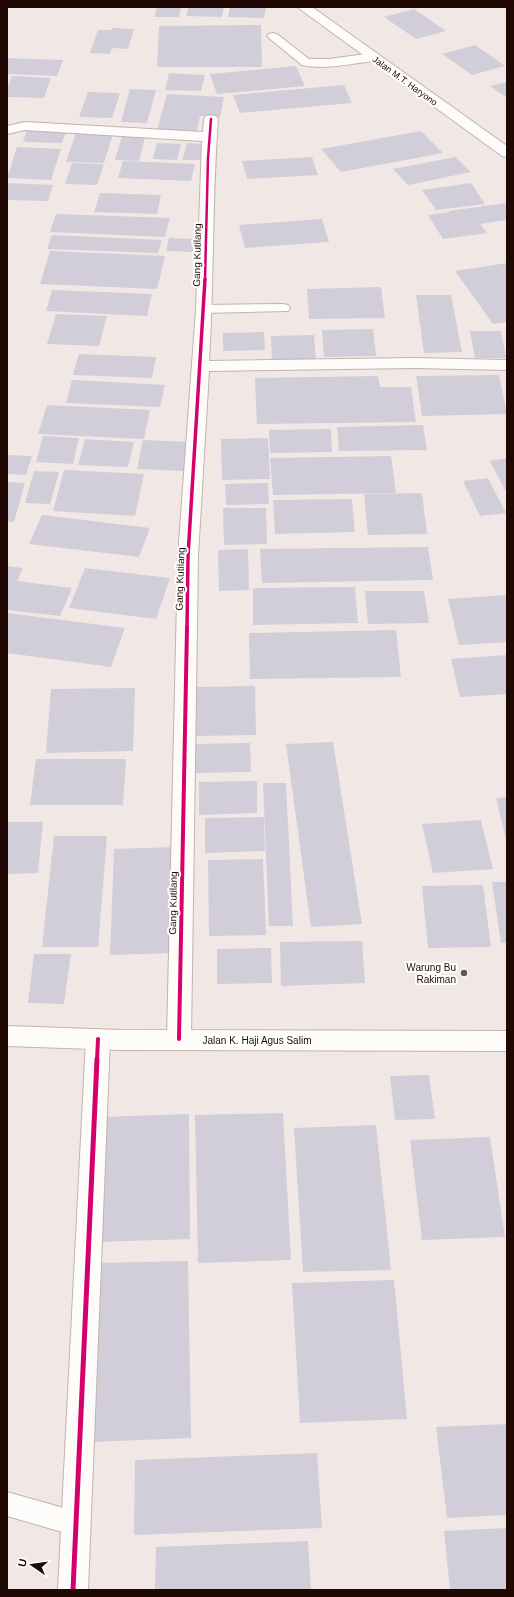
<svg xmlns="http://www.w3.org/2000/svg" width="514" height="1597" viewBox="0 0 514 1597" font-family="Helvetica,sans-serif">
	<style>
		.building { fill: #d1ced9 }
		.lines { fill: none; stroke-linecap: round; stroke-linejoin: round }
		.lane-casing { stroke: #c3b2ad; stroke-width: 2 }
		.street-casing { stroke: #c3b2ad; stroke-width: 2 }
		.secondary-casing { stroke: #c3b2ad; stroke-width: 2 }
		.primary-casing { stroke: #c3b2ad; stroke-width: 2 }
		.lane { fill: #fdfcfb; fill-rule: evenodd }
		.street { fill: #fdfcfb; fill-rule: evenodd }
		.secondary { fill: #fdfcfb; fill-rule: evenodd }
		.primary { fill: #fdfcfb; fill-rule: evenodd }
		.cycleway-far3-casing { stroke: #fff; stroke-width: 4 }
		.cycleway-far2-casing { stroke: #fff; stroke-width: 5.5 }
		.cycleway-far1-casing { stroke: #fff; stroke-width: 6 }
		.cycleway-casing { stroke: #fff; stroke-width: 8 }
		.cycleway-far3 { stroke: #d6006c; stroke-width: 2.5 }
		.cycleway-far2 { stroke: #d6006c; stroke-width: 3.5 }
		.cycleway-far1 { stroke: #d6006c; stroke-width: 4 }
		.cycleway { stroke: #d6006c; stroke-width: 5 }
		.poi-dot { fill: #6a5752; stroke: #fff; stroke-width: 1.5 }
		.labels { text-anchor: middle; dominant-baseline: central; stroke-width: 4; stroke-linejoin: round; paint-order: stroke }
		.far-street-label { font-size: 9px; fill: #210903; stroke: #fff }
		.street-label { font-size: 10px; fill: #210903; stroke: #fff }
		.poi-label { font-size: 10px; fill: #210903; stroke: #fff; text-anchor: end }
	</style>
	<rect width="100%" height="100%" fill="#f1e8e6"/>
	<g class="building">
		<path d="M157 7H181L179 17H154Z"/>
		<path d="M189 7H224L222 17 186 16Z"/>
		<path d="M230 7H266L264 18 228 17Z"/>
		<path d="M414 9 446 31 416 39 384 17Z"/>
		<path d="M261 25 262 67H157L159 26Z"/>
		<path d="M112 28 134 29 128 49 112 48 110 54 90 53 98 30H112Z"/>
		<path d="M475 45 505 66 472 75 442 54Z"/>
		<path d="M8 58 63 60 57 76 7 74Z"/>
		<path d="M296 66 305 86 217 94 210 74Z"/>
		<path d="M169 73 205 75 201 91 165 90Z"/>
		<path d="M12 76 51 78 44 98 7 97V89Z"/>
		<path d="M507 82V98L490 86Z"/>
		<path d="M344 85 352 103 240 113 233 95Z"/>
		<path d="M130 89 156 90 147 123 121 122Z"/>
		<path d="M88 92 120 93 112 118 79 117Z"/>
		<path d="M167 94 224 97 220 117 200 116 197 131 157 130Z"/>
		<path d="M27 130 66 132 62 143 23 142Z"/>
		<path d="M421 131 443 153 341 172 321 149Z"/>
		<path d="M76 133 113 134 104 163 66 162Z"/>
		<path d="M122 136 145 137 139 161 115 160Z"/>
		<path d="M157 143 181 144 177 160 153 159Z"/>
		<path d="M187 143 205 144 201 160H182Z"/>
		<path d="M17 147 61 149 51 180 7 178Z"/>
		<path d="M312 157 318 175 247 179 242 161Z"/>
		<path d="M455 157 471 172 408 185 393 169Z"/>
		<path d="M123 161 195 164 191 181 118 178Z"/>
		<path d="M72 163 104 164 97 185 65 184Z"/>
		<path d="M7 183 53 185 48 201 7 200Z"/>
		<path d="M471 183 485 204 436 210 422 190Z"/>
		<path d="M100 193 161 195 157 214 94 212Z"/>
		<path d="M507 203V220L480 224 487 233 443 239 428 215 450 212 449 211Z"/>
		<path d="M56 214 170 218 165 237 50 232Z"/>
		<path d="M322 219 329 242 245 248 239 225Z"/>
		<path d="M52 235 162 240 158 253 47 249Z"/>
		<path d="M169 238 195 239 193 252 166 251Z"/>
		<path d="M50 251 165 256 157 289 40 284Z"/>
		<path d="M507 263V322L493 324 455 271Z"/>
		<path d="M381 287 385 318 309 319 307 289Z"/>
		<path d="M52 290 152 294 147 316 46 311Z"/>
		<path d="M416 295H451L462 352 424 353Z"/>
		<path d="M56 314 107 316 99 346 47 344Z"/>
		<path d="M373 329 376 356 324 357 322 330Z"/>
		<path d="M470 331H501L506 358H475Z"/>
		<path d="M264 332 265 350 223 351V333Z"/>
		<path d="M314 335 316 361 272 362 271 336Z"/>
		<path d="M79 354 156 357 152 378 73 375Z"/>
		<path d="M499 375 507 414 422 416 416 376Z"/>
		<path d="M378 376 380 387H411L416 422 257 424 255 378Z"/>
		<path d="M72 380 165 385 160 407 66 403Z"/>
		<path d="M47 405 150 410 144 439 38 434Z"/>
		<path d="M423 425 427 450 339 451 337 427Z"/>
		<path d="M331 429 332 452 270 453 269 430Z"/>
		<path d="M43 436 79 438 73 464 36 462Z"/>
		<path d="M268 438 270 479 222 480 221 439Z"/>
		<path d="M85 439 134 442 128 467 78 465Z"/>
		<path d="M143 440 190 442 185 471 137 469Z"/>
		<path d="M7 455 32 456 26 475 7 474Z"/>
		<path d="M391 456 396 493 273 495 270 458Z"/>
		<path d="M507 458V489L505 490 490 461Z"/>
		<path d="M64 470 144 474 135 516 53 511Z"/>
		<path d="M34 471 59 472 50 504 25 503Z"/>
		<path d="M488 478 506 513 480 516 463 481Z"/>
		<path d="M7 482 25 483 14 522H7Z"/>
		<path d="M268 483 269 504 226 505 225 484Z"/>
		<path d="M422 493 427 534 368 535 364 494Z"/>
		<path d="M352 499 355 532 275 534 273 500Z"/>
		<path d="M223 508H266L267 544 224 545Z"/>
		<path d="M42 515 150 528 139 557 29 544Z"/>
		<path d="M428 547 433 580 262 583 260 549Z"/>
		<path d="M248 549 249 590 219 591 218 550Z"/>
		<path d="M7 566 23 568 17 581 72 588 60 616 7 610Z"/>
		<path d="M85 568 170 578 156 619 69 608Z"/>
		<path d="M355 587 358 623 253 625V588Z"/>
		<path d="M365 591H424L429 623 368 624Z"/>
		<path d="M507 595V642L459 645 448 599Z"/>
		<path d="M7 613 125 628 111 667 7 653Z"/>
		<path d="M396 630 401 677 250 679 249 633Z"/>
		<path d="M507 655V694L460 697 451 659Z"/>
		<path d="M255 686 256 735 196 736V687Z"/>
		<path d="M135 688 133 751 46 753 51 689Z"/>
		<path d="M333 742 362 924 311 927 286 744Z"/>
		<path d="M250 743 251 772 192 773V744Z"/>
		<path d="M36 759H126L123 805H30Z"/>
		<path d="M257 781V813L199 815V782Z"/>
		<path d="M263 783H286L293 926H269Z"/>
		<path d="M507 797V840H506L496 798Z"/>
		<path d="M264 817 265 851 205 853V818Z"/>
		<path d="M481 820 493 869 433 873 422 824Z"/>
		<path d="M7 822H43L38 873 7 874Z"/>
		<path d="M54 836H107L98 947H42Z"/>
		<path d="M174 847 175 953 110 955 114 849Z"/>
		<path d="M263 859 266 935 209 936 208 860Z"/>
		<path d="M492 882H507V943H501Z"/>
		<path d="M483 885 491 947 428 948 422 886Z"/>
		<path d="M362 941 365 983 281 986 280 942Z"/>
		<path d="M271 948 272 983 217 984V949Z"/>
		<path d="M34 954H71L64 1004 28 1003Z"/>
		<path d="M429 1075 435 1119 395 1120 390 1076Z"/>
		<path d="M283 1113 291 1260 198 1263 195 1115Z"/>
		<path d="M189 1114 190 1239 97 1242 101 1117Z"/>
		<path d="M376 1125 391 1270 303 1272 294 1128Z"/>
		<path d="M490 1137 505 1237 422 1240 410 1140Z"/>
		<path d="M188 1261 191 1438 92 1442 97 1263Z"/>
		<path d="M394 1280 407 1419 300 1423 292 1283Z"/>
		<path d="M507 1424V1515L447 1518 436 1427Z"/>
		<path d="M317 1453 322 1528 134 1535 135 1460Z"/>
		<path d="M507 1528V1590H450L444 1531Z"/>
		<path d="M308 1541 311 1590H155L156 1547Z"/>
	</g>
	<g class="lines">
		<g class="lane-casing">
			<g id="lane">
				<path d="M273 33 277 34 309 59H329L373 53 377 55 379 57 377 59 373 61C350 64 325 70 302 65L269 38 267 36 269 34Z"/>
				<path d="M283 304 288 305 290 308 288 311 204 313 199 312 197 309 199 306 204 305Z"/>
				<path d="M7 1492 85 1514 89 1523 85 1532 76 1536 7 1516Z"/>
			</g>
		</g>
		<g class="street-casing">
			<g id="street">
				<path d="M211 115 216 116 218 119C212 199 214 280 209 361L415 358 507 360V370L415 368 209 371 198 556 191 1039 188 1046 179 1049 170 1046 167 1039 178 556 196 309 202 141 25 130 7 134V126L25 122 203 132 204 119 206 116Z"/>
				<path d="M98 1029 107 1032 110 1039 88 1590H58L86 1039 89 1032Z"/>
			</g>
		</g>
		<g class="secondary-casing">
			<path id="secondary" d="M7 1026 121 1030 507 1031V1051L121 1050 7 1046Z"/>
		</g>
		<g class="primary-casing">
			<path id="primary" d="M297 7H312L507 146V157L502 156Z"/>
		</g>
		<use href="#lane" class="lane"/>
		<use href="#street" class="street"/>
		<use href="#secondary" class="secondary"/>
		<use href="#primary" class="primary"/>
		<g class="cycleway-far3-casing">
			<path id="cycleway-far3" d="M205 280 208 158 211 119"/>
		</g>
		<g class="cycleway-far2-casing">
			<path id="cycleway-far2" d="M187 628 188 556 205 279"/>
		</g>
		<g class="cycleway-far1-casing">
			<g id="cycleway-far1">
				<path d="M179 1039 187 627"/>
				<path d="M97 1060 98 1039"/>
			</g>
		</g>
		<g class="cycleway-casing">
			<path id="cycleway" d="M73 1590 97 1059"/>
		</g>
		<use href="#cycleway-far3" class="cycleway-far3"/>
		<use href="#cycleway-far2" class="cycleway-far2"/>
		<use href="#cycleway-far1" class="cycleway-far1"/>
		<use href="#cycleway" class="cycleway"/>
	</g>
	<circle class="poi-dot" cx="464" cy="973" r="4"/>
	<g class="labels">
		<g class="far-street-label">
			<text transform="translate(405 81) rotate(36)">Jalan M.T. Haryono</text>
		</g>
		<g class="street-label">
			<text transform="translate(197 255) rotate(-89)">Gang Kutilang</text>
			<text transform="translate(180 579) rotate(-88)">Gang Kutilang</text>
			<text transform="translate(173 903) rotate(-89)">Gang Kutilang</text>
			<text x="257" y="1040">Jalan K. Haji Agus Salim</text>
		</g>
		<g class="poi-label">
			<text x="456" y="967">Warung Bu<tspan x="456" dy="12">Rakiman</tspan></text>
		</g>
	</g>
	<rect width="514" height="1597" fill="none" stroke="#210903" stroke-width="16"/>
	<g transform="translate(32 1565) rotate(283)" stroke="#ffffff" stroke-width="3" paint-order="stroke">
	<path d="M0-3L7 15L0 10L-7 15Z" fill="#210903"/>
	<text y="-6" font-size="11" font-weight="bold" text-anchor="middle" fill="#210903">U</text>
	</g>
</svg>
